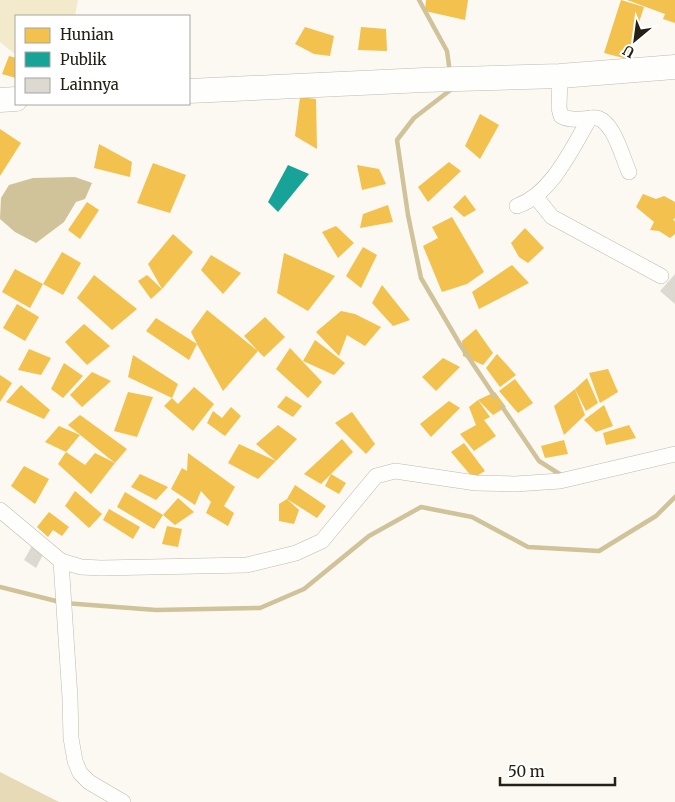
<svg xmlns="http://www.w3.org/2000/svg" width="675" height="802" viewBox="0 0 675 802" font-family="Merriweather,serif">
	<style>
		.green { fill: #f3eacc }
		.forest { fill: #e6dab7 }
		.water { fill: #d0c299 }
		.homes { fill: #f2c14e }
		.public { fill: #17a398 }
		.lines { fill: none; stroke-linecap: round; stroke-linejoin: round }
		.stream { stroke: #d0c299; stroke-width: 4.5 }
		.building { fill: #dcd9d0 }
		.street-casing { stroke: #bdbab1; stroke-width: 16 }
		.primary-casing { stroke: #bdbab1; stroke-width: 25 }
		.street { stroke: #fefefd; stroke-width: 15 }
		.primary { stroke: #fefefd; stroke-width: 24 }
	</style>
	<rect width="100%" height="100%" fill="#fbf9f2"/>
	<path class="green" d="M0 0H78L75 16H16V55L0 42Z"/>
	<path class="forest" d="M0 772 59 802H0Z"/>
	<path class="water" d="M75 177 92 183 85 199 76 202 64 222 36 243 15 232 0 219 1 198 9 185 33 178Z"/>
	<g class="homes">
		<path d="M426 0H468L465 20 425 11Z"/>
		<path d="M621 0 644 7 627 59 604 53Z"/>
		<path d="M627 0H675V23L663 19 665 14Z"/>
		<path d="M305 27 334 36 330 56 314 54 295 44Z"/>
		<path d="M361 27 386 29 387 51 358 50Z"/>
		<path d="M9 56 16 58V78L2 74Z"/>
		<path d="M300 97 316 99 317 149 295 136Z"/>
		<path d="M480 114 499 125 480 159 465 146Z"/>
		<path d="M0 129 21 143 0 176Z"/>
		<path d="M99 144 132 162 130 177 94 168Z"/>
		<path d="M449 162 461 171 428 202 418 187Z"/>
		<path d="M153 163 186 175 170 213 137 203Z"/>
		<path d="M357 165 379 169 386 184 362 190Z"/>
		<path d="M643 194 656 199 664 196 675 202V218L673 220 675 221V234L670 238 659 231 650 230 654 222 636 207Z"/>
		<path d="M465 195 476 210 464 217 453 207Z"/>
		<path d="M87 202 99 210 80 239 68 230Z"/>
		<path d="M388 205 393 222 360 228 363 214Z"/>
		<path d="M452 217 484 272 467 284 442 292 423 246 438 238 432 227Z"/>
		<path d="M336 226 354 243 338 258 322 232Z"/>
		<path d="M525 228 544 248 528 263 519 257 511 243Z"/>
		<path d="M173 234 193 252 162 289 148 264Z"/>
		<path d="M363 247 377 255 361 288 346 276Z"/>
		<path d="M62 252 81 263 63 295 43 284Z"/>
		<path d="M284 253 335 276 308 311 277 293Z"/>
		<path d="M211 255 241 273 223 294 201 270Z"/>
		<path d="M512 265 529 283 479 309 472 292Z"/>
		<path d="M15 269 43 284 30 308 2 292Z"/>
		<path d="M94 275 137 309 112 330 77 298Z"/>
		<path d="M147 275 162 289 151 299 138 281Z"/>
		<path d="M382 285 410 320 393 326 372 303Z"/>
		<path d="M17 304 39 317 25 341 3 328Z"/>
		<path d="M207 310 258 351 244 336 265 317 285 337 264 357 258 351 223 391 197 344 189 360 146 331 156 318 197 344 191 332Z"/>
		<path d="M341 311 355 314 381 327 365 346 347 335 339 356 316 332Z"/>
		<path d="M84 324 110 346 87 365 65 342Z"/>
		<path d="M476 329 493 353 483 365 463 356 462 341Z"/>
		<path d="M315 340 345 363 334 375 303 361Z"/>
		<path d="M290 348 322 382 308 398 276 369Z"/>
		<path d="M29 349 51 358 41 375 18 370Z"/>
		<path d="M497 354 516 375 500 387 486 368Z"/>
		<path d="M133 355 178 384 172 398 128 377Z"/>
		<path d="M443 358 460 367 436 391 422 377Z"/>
		<path d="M64 363 83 376 63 398 51 389Z"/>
		<path d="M608 369 618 392 600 403 589 373Z"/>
		<path d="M92 372 111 381 82 407 70 395Z"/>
		<path d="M0 375 12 383 0 402Z"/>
		<path d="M587 378 598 403 586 411 575 389Z"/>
		<path d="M515 379 533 403 518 413 499 391Z"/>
		<path d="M21 385 50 410 44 419 6 402Z"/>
		<path d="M194 387 214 404 193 431 164 406 172 398 178 404Z"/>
		<path d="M575 389 585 415 564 435 554 406Z"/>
		<path d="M128 392 153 397 137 437 114 431Z"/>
		<path d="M495 392 506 407 493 415 478 400Z"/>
		<path d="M286 396 302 406 293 417 277 407Z"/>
		<path d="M478 400 490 417 484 420 496 436 474 451 460 434 476 425 469 407Z"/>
		<path d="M449 401 460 408 431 437 420 424Z"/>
		<path d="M604 405 613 426 596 432 584 420Z"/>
		<path d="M231 407 241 416 225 436 207 423 213 411 222 418Z"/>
		<path d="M352 412 375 444 366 454 335 423Z"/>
		<path d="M80 415 127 449 115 463 68 425Z"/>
		<path d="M278 425 297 439 276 461 256 444Z"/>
		<path d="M629 425 636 438 606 445 603 433Z"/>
		<path d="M59 426 80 435 66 452 45 442Z"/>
		<path d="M342 439 353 452 321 484 304 474Z"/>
		<path d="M564 440 568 454 545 458 541 446Z"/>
		<path d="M464 443 485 471 473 478 451 452Z"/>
		<path d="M239 444 276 461 258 479 228 463Z"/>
		<path d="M66 452 85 465 95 453 115 463 91 494 58 464Z"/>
		<path d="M188 453 235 487 224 506 234 513 228 526 206 513 211 502 201 491 195 505 171 489 182 468 187 471Z"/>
		<path d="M24 466 49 479 35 504 11 486Z"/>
		<path d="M140 474 168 487 156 500 131 487Z"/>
		<path d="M331 474 346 483 339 494 325 486Z"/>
		<path d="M295 485 326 506 317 518 287 499Z"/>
		<path d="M75 491 102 514 89 528 65 506Z"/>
		<path d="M125 492 163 515 154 529 117 507Z"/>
		<path d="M178 498 194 512 175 525 163 515Z"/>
		<path d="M287 499 299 510 294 524 279 521V504Z"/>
		<path d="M109 509 140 527 133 539 103 520Z"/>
		<path d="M49 512 69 527 62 536 53 530 48 537 37 527Z"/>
		<path d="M167 526 182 529 178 547 162 544Z"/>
	</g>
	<path class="public" d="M288 165 309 174 278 212 268 202Z"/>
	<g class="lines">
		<g class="stream">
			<path d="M419 0 447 51 450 73"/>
			<path d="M453 88 414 118 397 140 408 215 421 278 461 346 495 397"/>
			<path d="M501 405 539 461 561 475H564"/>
			<path d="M0 587 64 603 156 610 260 608 304 589 369 536 421 507 472 517 528 547 599 551 656 516 675 497"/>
		</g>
	</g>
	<g class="building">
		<path d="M675 274V304L660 291Z"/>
		<path d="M38 535 49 543 36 568 24 560Z"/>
	</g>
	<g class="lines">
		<g class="street-casing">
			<g id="street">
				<path d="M560 76 559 108 561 116C571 121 582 119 592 118 612 115 622 156 629 172"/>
				<path d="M535 196 552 217 661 276"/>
				<path d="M517 206C552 194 572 148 590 118"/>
				<path d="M0 510 61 561 70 698 71 738 75 761 80 773 89 782 123 802"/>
				<path d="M61 561 81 567 101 568 247 565 296 553 322 541 376 476 395 471 476 483 515 484 560 481 675 454"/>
			</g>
		</g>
		<g class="primary-casing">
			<g id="primary">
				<path d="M189 91 424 80 560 76 675 67"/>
				<path d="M0 100 16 99"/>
			</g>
		</g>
		<use href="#street" class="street"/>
		<use href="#primary" class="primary"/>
	</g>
	<rect x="15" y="15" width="175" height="90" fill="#ffffff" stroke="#a7a6a1"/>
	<rect x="25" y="28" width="25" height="15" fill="#f2c14e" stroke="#a7a6a1"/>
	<text x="60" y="40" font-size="15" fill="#242015">Hunian</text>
	<rect x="25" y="52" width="25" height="15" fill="#17a398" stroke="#a7a6a1"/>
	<text x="60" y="65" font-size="15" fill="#242015">Publik</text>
	<rect x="25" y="78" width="25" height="15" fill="#dcd9d0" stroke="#a7a6a1"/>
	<text x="60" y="90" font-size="15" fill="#242015">Lainnya</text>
	<g transform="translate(635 40) rotate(209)" stroke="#ffffff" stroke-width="4" paint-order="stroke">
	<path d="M0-4L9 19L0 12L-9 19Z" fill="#242015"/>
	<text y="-8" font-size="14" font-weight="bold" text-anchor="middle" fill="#242015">U</text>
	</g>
	<path d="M500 777v8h115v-8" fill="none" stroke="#242015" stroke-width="2.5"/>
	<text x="508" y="777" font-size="15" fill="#242015" stroke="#ffffff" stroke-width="4" paint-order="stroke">50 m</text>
</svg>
